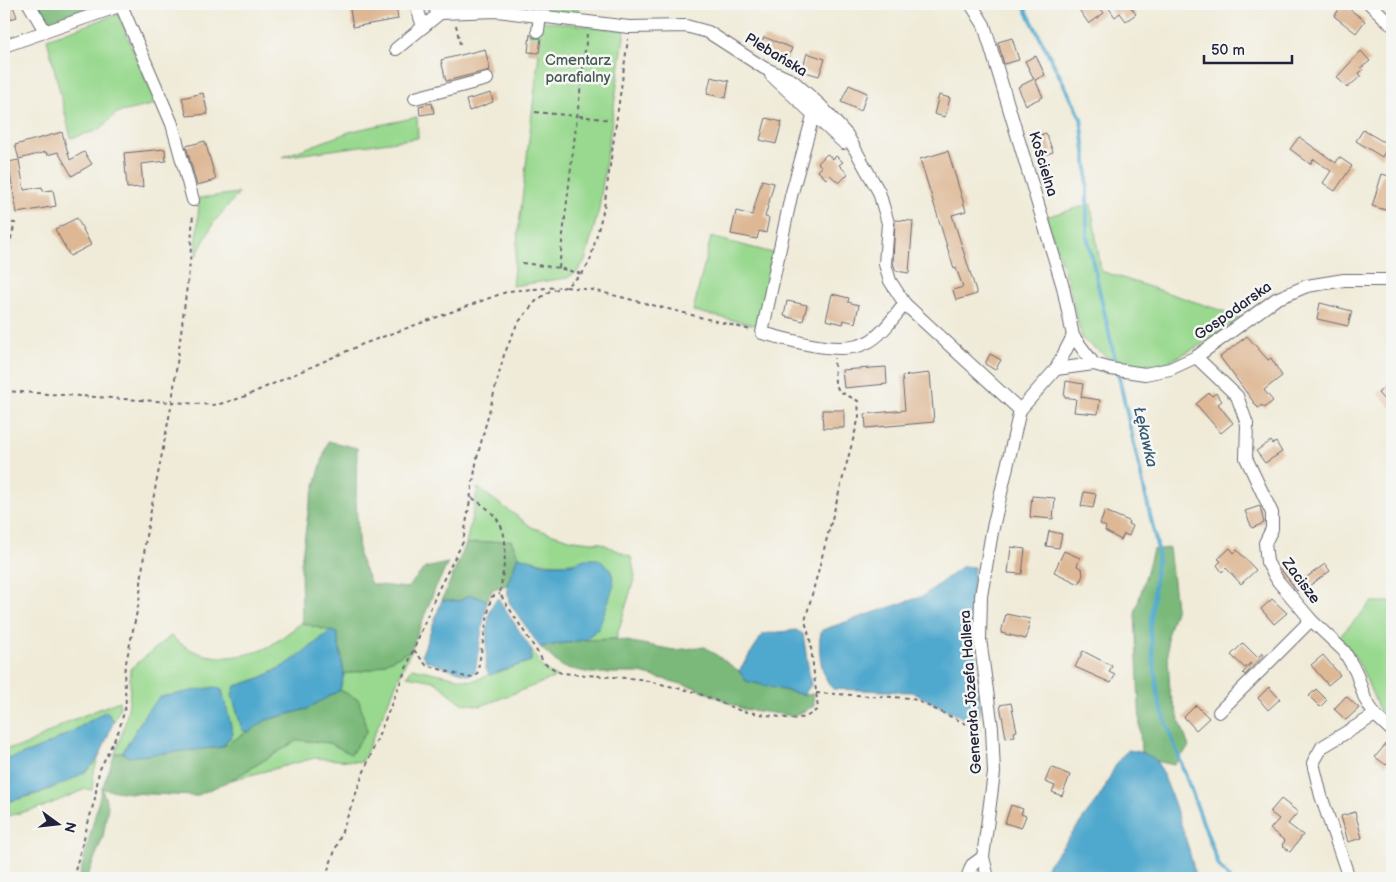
<svg xmlns="http://www.w3.org/2000/svg" width="1396" height="882" viewBox="0 0 1396 882" font-family="'Balsamiq Sans',sans-serif">
	<style>
		.green { fill: #99d98f; stroke: #5e7e65 }
		.forest { fill: #7ab97a; stroke: #4e6e5a }
		.water { fill: #4fa8cd; stroke: #386584 }
		.lines { fill: none; stroke-linecap: round; stroke-linejoin: round }
		.stream { stroke: #4fa8cd; stroke-width: 4 }
		.building { fill: #deb895 }
		.minor-casing { stroke: #6a6872; stroke-width: 14 }
		.path { stroke: #6a6872; stroke-width: 2; stroke-dasharray: 4 4; stroke-linecap: butt }
		.minor { stroke: #fff; stroke-width: 12 }
		.labels { text-anchor: middle; dominant-baseline: central; stroke-width: 5; stroke-linejoin: round; paint-order: stroke }
		.street-label { font-size: 15px; fill: #22223b; stroke: #f6f6f2 }
		.park-label { font-size: 15px; fill: #465954; stroke: #f6f6f2 }
		.water-label { font-size: 16px; font-style: italic; fill: #345875; stroke: #f6f6f2 }
	</style>
	<rect width="100%" height="100%" fill="#f6f6f2"/>
	<filter id="ink" filterUnits="userSpaceOnUse"><feTurbulence type="fractalNoise" baseFrequency=".02" numOctaves="2"/><feDisplacementMap in="SourceGraphic" scale="10" xChannelSelector="R" yChannelSelector="G"/><feConvolveMatrix kernelMatrix="1 2 1 2 8 2 1 2 1" color-interpolation-filters="sRGB"/></filter>
	<filter id="wash" filterUnits="userSpaceOnUse"><feTurbulence type="fractalNoise" baseFrequency=".0096" numOctaves="4" result="noise"/><feDisplacementMap in="SourceGraphic" scale="20" xChannelSelector="R" yChannelSelector="G"/><feGaussianBlur stdDeviation="1.12" result="paint"/><feColorMatrix in="noise" values="0 0 0 0 0 0 0 0 0 0 0 0 0 0 0 0 0 1.4 0 .05"/><feComposite in="paint" operator="in"/></filter>
	<g filter="url(#wash)">
		<rect width="100%" height="100%" fill="#f0ebd8"/>
		<g class="green">
			<path d="M495 4H580L579 14 494 6Z"/>
			<path d="M118 14 156 104 117 113 99 130 71 138 47 39Z"/>
			<path d="M532 20 625 30 599 209 585 261 577 272 567 278 512 286 539 53 528 52Z"/>
			<path d="M417 117 418 138 282 157 352 131Z"/>
			<path d="M239 193 214 222 196 256 199 198Z"/>
			<path d="M1091 204 1101 271 1241 317 1201 345 1166 363 1145 368 1107 357 1082 339 1068 283 1046 217Z"/>
			<path d="M711 237 773 253 759 326 693 311Z"/>
			<path d="M478 488 533 528 573 540 601 543 631 557 635 576 616 639 584 640 599 628 585 559C562 568 541 563 518 556L511 540 466 544Z"/>
			<path d="M1372 602H1392V720L1379 710 1362 669 1351 650 1339 637Z"/>
			<path d="M302 623 330 631C299 657 275 676 235 686L242 730 249 732 222 747 233 734 147 711 123 752 115 754C127 720 131 706 130 669L171 636C198 660 226 661 259 651 274 646 289 631 302 623Z"/>
			<path d="M531 649 542 667 556 677 481 706 462 703 434 681 407 676 412 668 472 681 531 661Z"/>
			<path d="M411 650 362 762 315 758 231 780 298 740 330 743 359 700 340 690 344 674 373 669Z"/>
			<path d="M119 701 120 708 114 721 106 711C74 731 41 751 4 760V749L24 746 70 721Z"/>
			<path d="M101 751 94 771 92 790 86 789 43 807 4 817V803L41 793 87 771Z"/>
		</g>
		<g class="forest">
			<path d="M34 4H109L47 26Z"/>
			<path d="M328 441 357 448 356 500 359 557 371 584 407 588 425 568 448 563 435 589 411 650 373 669 344 674 337 633 302 623 301 563 309 506Z"/>
			<path d="M511 540 518 556 507 585 493 589 487 600 470 595 459 601 442 600 466 544Z"/>
			<path d="M1169 548 1176 607 1167 636 1170 694 1189 747 1174 765 1156 761 1141 752 1135 613 1153 550Z"/>
			<path d="M616 639 674 650 705 647 739 671 746 681 804 695 813 694 814 706 794 716 743 709 697 688 640 673H591L562 667 540 647 584 640Z"/>
			<path d="M340 690 359 700 367 731 351 754 329 743 298 740 231 780 196 796 130 793 102 789 108 806 103 837 88 875 85 878H79L102 788 115 754 123 752 127 757 222 747 266 720 307 709Z"/>
		</g>
		<g class="water">
			<path d="M518 556 545 564H572L585 559H598L611 569 614 585 599 628 584 640 540 647 509 602 507 585Z"/>
			<path d="M963 566 974 567 971 613 980 700 979 718 973 723 912 692 833 689C821 677 816 645 822 630L923 596Z"/>
			<path d="M470 595 487 600 475 672 469 675 426 661 422 654 442 600 459 601Z"/>
			<path d="M498 598 531 649V661L489 675 486 669C487 651 484 608 498 598Z"/>
			<path d="M796 630 803 634 811 685 804 695 746 681 739 671 763 634Z"/>
			<path d="M330 631 337 633 344 674 340 690 307 709 266 720 249 732 242 730 232 695 235 686C275 676 299 657 330 631Z"/>
			<path d="M214 687 222 690 233 734 222 747 127 757 123 752 147 711 160 697Z"/>
			<path d="M106 711 114 721C107 736 101 761 86 771 65 786 29 796 4 803V760C41 751 74 731 106 711Z"/>
			<path d="M1128 750C1137 751 1150 754 1156 761 1165 770 1196 866 1195 878H1036C1059 854 1077 826 1098 799 1109 783 1113 763 1128 750Z"/>
		</g>
		<g class="lines">
			<path class="stream" d="M1023 4 1081 118 1087 169V236L1158 550 1150 630 1159 703 1219 866 1229 878"/>
		</g>
		<g id="blocks">
			<g class="building">
				<path d="M349 4H396L398 19 353 27Z"/>
				<path d="M1075 4H1097L1104 13 1089 24Z"/>
				<path d="M1113 4H1134L1130 6 1136 14 1126 21 1120 13 1115 17 1108 7Z"/>
				<path d="M1343 4 1365 21 1356 33 1334 16Z"/>
				<path d="M13 6 17 17 4 21V9Z"/>
				<path d="M530 34 533 38H541L539 53 528 52Z"/>
				<path d="M764 37 792 48 787 60 759 49Z"/>
				<path d="M1012 38 1019 60 1004 64 998 42Z"/>
				<path d="M485 49 490 70 446 81 441 60Z"/>
				<path d="M1361 51 1370 61 1361 68 1363 70 1359 73 1361 76 1347 88 1337 77Z"/>
				<path d="M807 53 825 59 819 76 802 71Z"/>
				<path d="M1036 56 1045 75 1035 80 1043 97 1026 105 1018 87 1034 79 1025 61Z"/>
				<path d="M711 77 729 81 726 98 707 94Z"/>
				<path d="M849 85 867 93 861 111 841 102Z"/>
				<path d="M203 93 208 114 187 116 182 98Z"/>
				<path d="M491 93 493 102 469 111 466 100Z"/>
				<path d="M939 95 950 98 945 117 934 114Z"/>
				<path d="M432 103 434 113 420 115 419 106Z"/>
				<path d="M766 118 782 122 776 144 760 140Z"/>
				<path d="M1363 130 1389 145 1382 157 1356 141Z"/>
				<path d="M62 132 70 160 84 152 92 164 72 176 58 152 47 155 46 152 19 159 15 145Z"/>
				<path d="M1046 133 1053 152 1039 157 1032 138Z"/>
				<path d="M1299 137 1336 163 1339 157 1352 166 1335 191 1323 183 1331 171 1314 159 1310 164 1290 149Z"/>
				<path d="M205 141 216 180 197 185 186 146Z"/>
				<path d="M165 149 166 161 141 164 143 187 127 188 124 153Z"/>
				<path d="M948 151 966 211 952 215 977 294 956 300 953 290 963 287 956 268 954 269 920 159Z"/>
				<path d="M827 154 833 159 836 156 843 162 839 165 848 174 839 183 830 175 826 179 818 171 822 167 818 163Z"/>
				<path d="M19 160 24 190 42 187 43 191 53 190 56 206 17 213 8 162Z"/>
				<path d="M1382 174 1392 177V212L1372 206Z"/>
				<path d="M762 180 774 183 765 217 769 218 766 233 759 231 757 239 731 234 736 211 752 215Z"/>
				<path d="M77 218 91 245 70 256 55 229Z"/>
				<path d="M895 220 913 221 909 273 896 271 893 263Z"/>
				<path d="M832 294 849 298 848 302 859 305 855 323 844 320 843 324 826 320Z"/>
				<path d="M787 301 807 305 803 321 784 316Z"/>
				<path d="M1320 303 1352 311 1348 326 1317 319Z"/>
				<path d="M1247 336 1268 360 1271 358 1282 376 1264 390 1273 401 1264 408 1262 405 1258 408 1220 357Z"/>
				<path d="M990 354 1001 360 995 370 985 364Z"/>
				<path d="M886 367 887 384 844 388 842 370Z"/>
				<path d="M930 373 934 422 866 428 865 414 905 410 902 376Z"/>
				<path d="M1392 380V409L1378 393Z"/>
				<path d="M1066 381 1083 384 1081 397 1100 400 1098 414 1074 412 1076 399 1064 397Z"/>
				<path d="M1209 393 1212 396 1216 393 1222 401 1218 404 1233 423 1221 433 1196 404Z"/>
				<path d="M822 410H844V428H823Z"/>
				<path d="M1271 441 1273 444 1276 442 1282 452 1265 463 1256 451Z"/>
				<path d="M1084 492 1096 494 1093 508 1081 506Z"/>
				<path d="M1032 496 1055 498 1053 519 1030 517Z"/>
				<path d="M1260 506 1264 523 1252 528 1245 511Z"/>
				<path d="M1105 511 1129 521 1128 524 1133 526 1129 536 1124 534 1121 540 1105 531 1106 527 1100 524Z"/>
				<path d="M1049 531 1062 534 1059 548 1046 546Z"/>
				<path d="M1011 547 1025 549 1022 574 1008 573Z"/>
				<path d="M1230 548 1234 553 1237 550 1256 570 1241 584 1226 568 1222 572 1217 565 1221 561 1218 559Z"/>
				<path d="M1064 551 1080 558 1077 566 1082 569 1083 575 1079 584 1054 572Z"/>
				<path d="M1290 563 1305 584 1297 591 1281 569Z"/>
				<path d="M1325 564 1330 571 1309 586 1304 579Z"/>
				<path d="M1272 599 1287 613 1274 624 1261 609Z"/>
				<path d="M1006 614 1030 619 1026 639 1001 633Z"/>
				<path d="M1243 643 1258 658 1262 653 1264 655 1245 675 1243 673 1251 664 1250 663 1245 668 1231 655Z"/>
				<path d="M1083 651 1112 666 1109 672 1115 675 1111 683 1075 667Z"/>
				<path d="M1323 655 1340 675 1328 685 1311 665Z"/>
				<path d="M1269 687 1280 699 1268 710 1258 698Z"/>
				<path d="M1316 689 1327 700 1320 707 1309 696Z"/>
				<path d="M1346 696 1359 708 1346 720 1334 709Z"/>
				<path d="M1011 703 1017 731 1014 732 1015 736 1006 738 1000 705Z"/>
				<path d="M1196 705 1209 718 1196 730 1184 717Z"/>
				<path d="M1387 743 1392 747V758L1386 765 1375 757Z"/>
				<path d="M1051 767 1070 775 1062 796 1052 792 1055 786 1045 782Z"/>
				<path d="M1281 799 1298 812 1288 824 1303 835 1290 852 1282 845 1285 841 1270 829 1279 819 1270 812Z"/>
				<path d="M1011 805 1023 809 1021 814 1026 816 1021 828 1005 823Z"/>
				<path d="M1355 812 1362 838 1348 842 1341 816Z"/>
			</g>
		</g>
	</g>
	<g filter="url(#ink)">
		<use href="#blocks" fill-opacity="0" stroke="#6a6872" stroke-width="1"/>
		<g class="lines">
			<g class="minor-casing">
				<g id="minor">
					<path d="M29 4 45 31"/>
					<path d="M416 4 423 27"/>
					<path d="M431 4 440 13 497 11 629 27 686 26 708 32 764 68 793 81 821 106 847 135 879 192 888 223 885 264 890 281 905 304 1020 410"/>
					<path d="M971 4 984 25 1063 287 1073 336 1094 364"/>
					<path d="M1370 4 1392 25"/>
					<path d="M121 5 172 124 193 200"/>
					<path d="M538 31 540 16"/>
					<path d="M4 46 125 4"/>
					<path d="M396 49 440 13"/>
					<path d="M771 75 844 143"/>
					<path d="M415 98 487 79"/>
					<path d="M813 116 791 196 762 333C790 340 839 356 866 343 882 336 894 316 905 304"/>
					<path d="M1196 357 1237 396 1247 424 1246 458 1272 513V529L1265 543 1267 562 1278 581 1311 620 1344 651 1356 672 1365 699 1375 715 1392 731"/>
					<path d="M1056 369 1094 364 1111 369 1145 374 1170 369 1196 357 1276 299 1307 286 1344 280H1392"/>
					<path d="M1219 712 1311 620"/>
					<path d="M967 878 972 865 983 857"/>
					<path d="M988 878 983 857 994 773 992 728 980 639 981 596 992 532 1020 410 1056 369 1073 336"/>
					<path d="M1349 878 1321 796 1313 763 1322 747 1375 715"/>
				</g>
			</g>
			<g class="path">
				<path d="M456 25 460 44"/>
				<path d="M535 112 576 116"/>
				<path d="M579 116 611 120"/>
				<path d="M4 222 15 223 4 265"/>
				<path d="M522 263 559 268 582 274"/>
				<path d="M559 268 587 34"/>
				<path d="M566 287 593 290 751 330"/>
				<path d="M4 391 216 405 241 398 363 344 509 291 559 287"/>
				<path d="M472 498C517 524 505 550 500 594L545 664 561 673 639 679 695 692 741 711 793 719 806 717 818 709 810 639 805 621 859 417 858 401 839 391 835 383 834 358"/>
				<path d="M414 650 426 665 469 678 477 675 491 597 500 594"/>
				<path d="M816 693 911 698 973 727 980 728"/>
				<path d="M73 878 95 798 99 771 119 730 126 705 124 672 139 602 146 536 172 402 190 263 193 213"/>
				<path d="M325 878 363 774 438 590 463 542 477 458 504 355 517 324 536 301 550 291 565 287 582 274 590 261 604 208 628 39"/>
			</g>
			<use href="#minor" class="minor"/>
		</g>
	</g>
	<g class="labels">
		<g class="street-label">
			<text transform="translate(776 55) rotate(31)">Plebańska</text>
			<text transform="translate(1043 164) rotate(73)">Kościelna</text>
			<text transform="translate(1233 311) rotate(-35)">Gospodarska</text>
			<text transform="translate(1301 581) rotate(53)">Zacisze</text>
			<text transform="translate(971 692) rotate(-94)">Generała Józefa Hallera</text>
		</g>
		<g class="park-label">
			<text x="578" y="60">Cmentarz<tspan x="578" dy="17">parafialny</tspan></text>
		</g>
		<g class="water-label">
			<text transform="translate(1145 437) rotate(77)">Łękawka</text>
		</g>
	</g>
	<rect width="1396" height="882" fill="none" stroke="#f6f6f2" stroke-width="20"/>
	<g transform="translate(58 824) rotate(105)" stroke="#f6f6f2" stroke-width="4" paint-order="stroke">
	<path d="M0-4L9 19L0 12L-9 19Z" fill="#22223b"/>
	<text y="-8" font-size="14" font-weight="bold" text-anchor="middle" fill="#22223b">N</text>
	</g>
	<path d="M1204 55v8h88v-8" fill="none" stroke="#22223b" stroke-width="2.5"/>
	<text x="1211" y="55" font-size="15" fill="#22223b" stroke="#f6f6f2" stroke-width="4" paint-order="stroke">50 m</text>
</svg>
